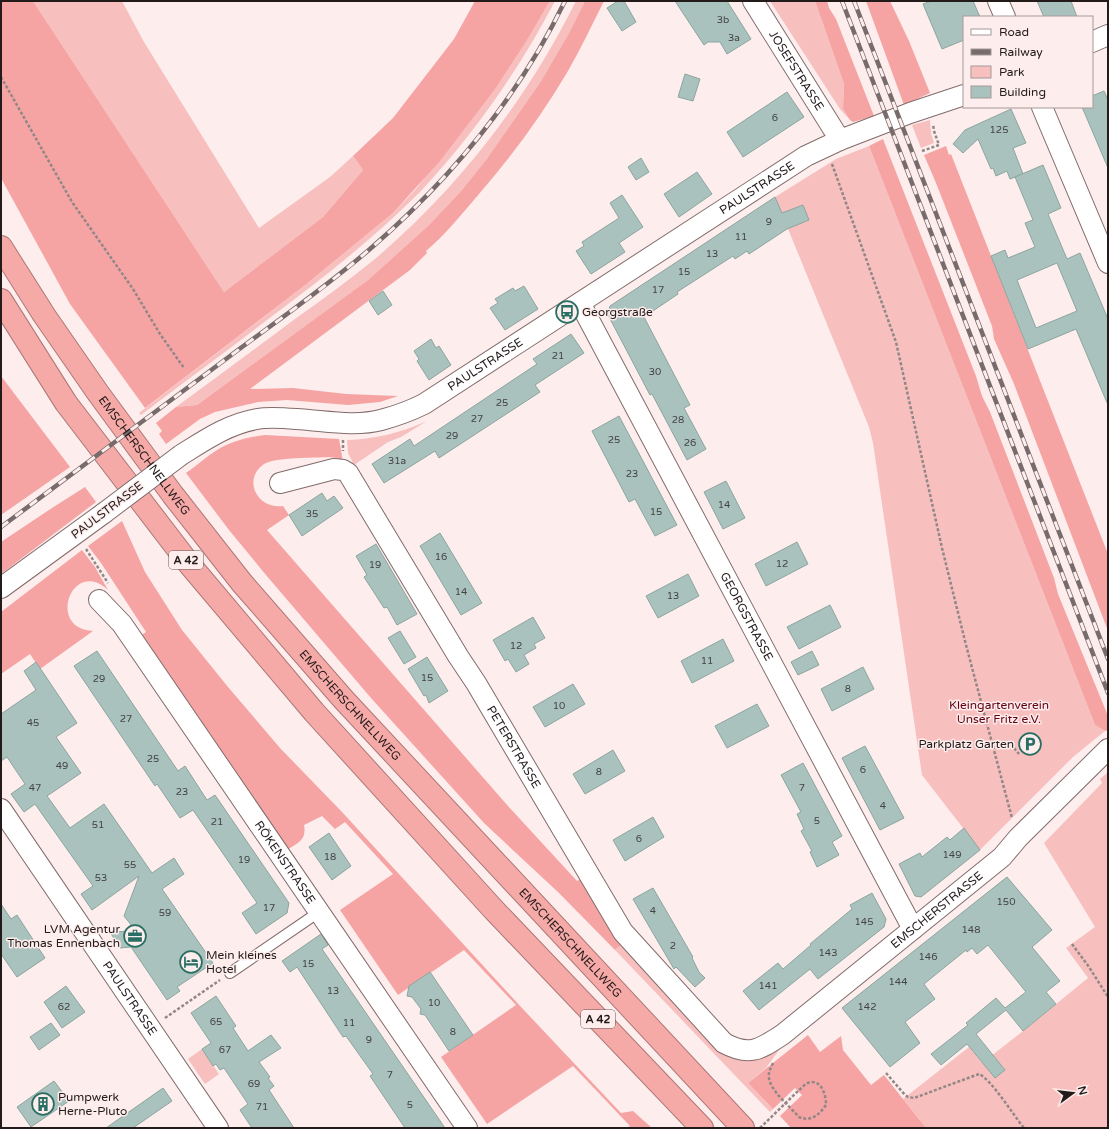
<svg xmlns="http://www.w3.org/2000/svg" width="1109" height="1129" viewBox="0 0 1109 1129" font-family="'Varela Round',sans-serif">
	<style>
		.green { fill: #f7c0bf }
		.forest { fill: #f5a4a3 }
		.building { fill: #a9c2bd; stroke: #8ca59f; fill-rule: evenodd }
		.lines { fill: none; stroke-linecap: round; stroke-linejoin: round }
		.lane-casing { stroke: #826c6b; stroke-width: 12 }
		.street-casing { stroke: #826c6b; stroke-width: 22 }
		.highway-casing { stroke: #ac7876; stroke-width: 24 }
		.path { stroke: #928686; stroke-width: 2.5; stroke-dasharray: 3 2; stroke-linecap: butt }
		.lane { stroke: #fff; stroke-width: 10 }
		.street { stroke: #fff; stroke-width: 20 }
		.highway { stroke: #f5aaa8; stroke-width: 22 }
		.rail-casing { stroke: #776b6b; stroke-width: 4.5 }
		.rail { stroke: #fdeded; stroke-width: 3; stroke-dasharray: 9; stroke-linecap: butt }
		.street-bridge-casing { stroke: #826c6b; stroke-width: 22; stroke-linecap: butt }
		.path-bridge { stroke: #928686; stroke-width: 2.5; stroke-dasharray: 3 2; stroke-linecap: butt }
		.street-bridge { stroke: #fff; stroke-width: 20 }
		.labels { text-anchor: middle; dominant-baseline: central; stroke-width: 3; stroke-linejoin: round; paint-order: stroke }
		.number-label { font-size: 10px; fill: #444443 }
		.shield { fill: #fdeded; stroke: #645959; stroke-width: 1 }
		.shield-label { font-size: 11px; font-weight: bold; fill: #231a1a }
		.street-label { font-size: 12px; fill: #231a1a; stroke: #fdeded }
		.poi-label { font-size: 12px; fill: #231a1a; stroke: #fdeded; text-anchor: start }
		.park-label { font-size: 12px; fill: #620013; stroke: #fdeded }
	</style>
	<rect width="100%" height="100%" fill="#fdeded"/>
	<g class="green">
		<path d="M33 1H122L144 42 259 228 330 177 353 156 363 170 323 217 224 292Z"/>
		<path d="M550 1H555C519 70 474 134 421 191 413 199 404 207 395 216 356 252 314 285 271 317 228 350 184 382 141 415L139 413 304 286 393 213 415 190 496 88 526 42Z"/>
		<path d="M576 1H585L569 33 541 81 486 160 461 191 429 225 368 280 197 405 176 407C216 378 256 348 295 319 322 300 349 280 375 259 459 187 526 101 576 1Z"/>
		<path d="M770 1H815L844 84 843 109 850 120 840 109Z"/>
		<path d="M930 120 931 133 934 143 921 148 912 125Z"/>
		<path d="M869 146 1095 725 1105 731 1073 757 980 850 922 775 873 443 869 427 775 197 836 159Z"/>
		<path d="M427 421 401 437 388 442 354 465 348 453 347 440C375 439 400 433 427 421Z"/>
		<path d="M1108 772V1128H926L903 1099 969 1047 982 1063 1023 1031 1088 978 1066 948 1095 927 1044 843 1102 783 1100 779Z"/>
		<path d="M622 944 754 1059C765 1057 773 1053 782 1046L766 1068 748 1083 773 1109 770 1112 615 950Z"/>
		<path d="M202 1049 219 1074 205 1084 188 1059Z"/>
	</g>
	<g class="forest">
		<path d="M1 1H33L224 292 323 217 363 170 353 156 393 118 454 39 475 1H550L526 42 496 88 469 123 440 161 393 213 304 286 145 408 70 304 1 178Z"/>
		<path d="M585 1H604C592 25 581 48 568 71 542 115 512 156 479 194 462 214 445 235 426 251L427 253 410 270 250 389 293 388 346 394 398 396 380 402 348 405 287 400 258 402 215 412 200 419 166 444 159 434 162 431 156 423 176 407 197 405 368 280 429 225 461 191 486 160 541 81 569 33Z"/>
		<path d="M815 1H827L829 8 836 19 874 116 853 122 850 120 843 109 844 84Z"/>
		<path d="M866 1H890L909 41 930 93 904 105Z"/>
		<path d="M883 139 976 376 982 396 990 412 1054 578 1058 594 1108 716V730L1105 731 1095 725 869 146Z"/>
		<path d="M946 146 949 155 951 154 1108 554V631L1014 384 994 339 992 326 936 183 924 155Z"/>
		<path d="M1 376 70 467 1 515Z"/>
		<path d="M265 435 339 439 343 462 337 458 329 457C314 458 276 457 264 464 242 479 257 510 283 506L289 515 267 530 508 806 577 881 583 878 622 944 615 950 559 893 484 823 371 698 266 575 229 530 186 473C196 466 206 457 217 450 232 441 248 437 265 435Z"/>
		<path d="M85 487 96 502 1 574V542L52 508Z"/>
		<path d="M122 521 145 572 182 630 228 687 280 748 342 812 521 1007 621 1113 633 1111 652 1128H627L630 1126 573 1066 487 1124 441 1057 516 1005 464 950 398 995 340 910 393 874 345 822 335 829 322 816 304 825C307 840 298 843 287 850L140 636 146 632 101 563 88 546Z"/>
		<path d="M82 550 95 567 108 590C72 557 46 629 93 631L40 669 30 654 1 674V612Z"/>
		<path d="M808 1035 820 1052 841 1036 843 1050 871 1085 884 1075 926 1128H791L780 1116 802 1095 795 1088 773 1109 748 1083Z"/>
	</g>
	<g class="building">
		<path d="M618 1H624L636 22 622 31 607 8Z"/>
		<path d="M675 1H727L751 39 727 54 720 42H708L704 45Z"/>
		<path d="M931 1H973L980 17H964V40L942 49 923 4Z"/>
		<path d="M1037 1H1071L1077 17H1044Z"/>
		<path d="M685 74 700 79 693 101 678 97Z"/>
		<path d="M1104 91 1108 100V168L1082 107H1092V96Z"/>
		<path d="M787 92 804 117 743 157 727 132Z"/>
		<path d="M1011 109 1026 143 1013 148 1023 174 1010 179 1007 171 996 176 993 168 991 169 978 139 963 153 953 144 965 130Z"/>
		<path d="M641 158 649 172 636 180 628 167Z"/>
		<path d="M1043 165 1061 208 1048 214 1067 259 1080 253 1108 319V405L1076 329 1028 349 991 256 1005 250 1008 258 1035 247 1025 223 1033 220 1015 177ZM1057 263 1077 311 1036 328 1017 280Z"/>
		<path d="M697 172 712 194 679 217 664 194Z"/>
		<path d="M622 195 643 227 619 243 625 252 591 274 576 251 584 246 582 242 619 218 610 203Z"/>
		<path d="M775 197 782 213 803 205 809 220 787 229 749 254 747 251 735 259 733 256 677 292 678 294 644 317 690 405 684 408 706 449 687 460 652 394 650 395 608 315 610 306Z"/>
		<path d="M524 286 538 309 505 330 490 308 498 303 495 299 513 288 515 291Z"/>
		<path d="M383 291 392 305 378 315 369 301Z"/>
		<path d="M571 334 584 353 535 385 540 392 439 458 435 451 384 483 372 464 410 439 414 446 537 364 533 359Z"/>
		<path d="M431 339 436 348 439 346 451 365 429 380 417 361 419 359 414 351Z"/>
		<path d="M619 416 677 525 655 536 635 499 629 502 592 431Z"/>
		<path d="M726 481 745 518 723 529 704 492Z"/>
		<path d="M322 493 327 501 334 496 343 508 302 536 289 515Z"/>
		<path d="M440 533 482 603 461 615 420 546Z"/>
		<path d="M797 542 808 564 766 586 755 564Z"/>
		<path d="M376 544 417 614 397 625 387 607 384 608 364 577 367 575 356 556Z"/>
		<path d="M688 574 699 596 658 618 646 596Z"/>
		<path d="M830 605 841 627 799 649 787 627Z"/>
		<path d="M533 617 545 638 534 644 536 648 524 655 529 664 516 672 508 659 505 661 493 640Z"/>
		<path d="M400 631 416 657 404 664 388 638Z"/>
		<path d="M723 639 734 661 692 683 681 661Z"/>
		<path d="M97 651 178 771 185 766 207 800 215 795 289 903 287 913 256 934 242 913 257 903 246 887 193 810 180 818 157 784 155 786 74 666Z"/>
		<path d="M812 651 819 665 798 675 791 662Z"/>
		<path d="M427 657 448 691 429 703 426 695 424 696 408 669Z"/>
		<path d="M36 662 77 723 56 737 81 773 47 796 70 828 104 804 152 873 174 858 184 874 162 889 213 963 177 987 180 991 167 1000 131 947 120 948 110 932 136 931 124 916 139 876 92 910 81 894 93 886 35 804 24 812 11 794 25 784 7 757 1 761V714L36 690 24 671Z"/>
		<path d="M863 667 874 689 832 711 821 689Z"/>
		<path d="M573 684 585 704 545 727 533 707Z"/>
		<path d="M757 704 769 726 727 748 715 726Z"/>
		<path d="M865 746 904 818 880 830 842 758Z"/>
		<path d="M613 750 625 771 585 794 573 774Z"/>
		<path d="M803 763 842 836 832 842 839 855 817 867 810 852 812 851 801 831 804 829 797 814 801 812 781 775Z"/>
		<path d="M653 817 664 837 625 861 613 840Z"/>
		<path d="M964 828 980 850 921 897 915 896 899 864 920 853 922 857 947 837 950 840Z"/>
		<path d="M329 833 351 866 332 880 309 847Z"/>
		<path d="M1007 877 1052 930 1032 947 1060 981 1046 992 1056 1004 1023 1031 1006 1010 976 1034 1005 1070 995 1078 967 1044 941 1065 931 1054 968 1025 966 1023 996 998 1005 1008 1026 992 988 945 977 954 972 948 967 952 966 950 924 984 935 999 905 1022 920 1043 890 1067 842 1008Z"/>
		<path d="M653 888 693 957 692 958 699 972 705 978 695 987 676 967 674 969 633 899Z"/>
		<path d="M872 893 886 919 884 927 818 979 810 969 759 1010 743 991 778 963 783 969 811 945 810 944 852 909 850 905Z"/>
		<path d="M1 904 11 919 17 915 45 958 17 977 1 954Z"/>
		<path d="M321 934 328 945 322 949 445 1128H405L370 1076 373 1074 346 1036 343 1037 297 967 290 972 282 961Z"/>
		<path d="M430 972 473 1035 449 1051 425 1015 420 1014 421 1009 412 997 407 996 409 986Z"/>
		<path d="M66 986 85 1012 62 1028 44 1002Z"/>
		<path d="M216 996 236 1026 233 1028 248 1051 271 1035 281 1048 259 1062 270 1077 268 1078 274 1086 269 1090 294 1128H252L240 1110 248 1104 224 1068 220 1070 216 1064 213 1066 202 1049 211 1043 191 1013Z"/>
		<path d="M51 1023 60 1035 39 1050 30 1037Z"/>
		<path d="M54 1081 69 1101 31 1127 17 1107Z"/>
		<path d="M163 1088 172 1101 133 1128H106Z"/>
	</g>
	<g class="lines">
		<g class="lane-casing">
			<path id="lane" d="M230 973 319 912"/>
		</g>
		<g class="street-casing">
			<g id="street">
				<path id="s1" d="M753 1 840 140"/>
				<path d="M998 1 1005 17"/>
				<path d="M1092 42 1108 35"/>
				<path d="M1042 107 1108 263"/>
				<path id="s2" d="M580 303 913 929"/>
				<path id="s3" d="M181 455C205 440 228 424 257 419 273 416 292 419 309 420 332 422 358 426 381 420 396 416 410 411 424 404L806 156 840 140 910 113 964 95"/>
				<path id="s4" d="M280 483 334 469 343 470 348 473 458 656 476 683 623 932 724 1043C750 1057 760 1049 782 1035L1002 857 1018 838 1108 749"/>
				<path d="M1 588 104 513"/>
				<path id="s5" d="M99 600 122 624 467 1128"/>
				<path id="s6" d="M1 809 218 1128"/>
			</g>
		</g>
		<g class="highway-casing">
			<g id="highway">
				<path id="s7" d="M1 247 44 315 98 393 173 495 242 583 344 700 743 1128"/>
				<path d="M1 300 66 403 190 565 314 712 494 910 702 1128"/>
			</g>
		</g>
		<g class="path">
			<path d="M1 77 72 202 133 289 160 334 184 368"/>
			<path d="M922 151 939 145 934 131 933 124"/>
			<path d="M832 164 896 342 942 548 966 645 1012 818"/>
			<path d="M343 440V451"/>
			<path d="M86 549 108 583"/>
			<path d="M992 742H1009L1019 754"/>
			<path d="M1072 944 1089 967 1108 997"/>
			<path d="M165 1018 220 980"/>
			<path d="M773 1063C771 1068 768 1072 769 1078 770 1090 791 1108 799 1117 811 1122 819 1115 826 1105 826 1097 823 1082 812 1082 806 1082 802 1088 798 1091"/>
			<path d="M886 1073 905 1095 908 1097 914 1098 979 1074C991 1079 1014 1116 1024 1128"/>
		</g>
		<use href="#lane" class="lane"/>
		<use href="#street" class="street"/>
		<use href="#highway" class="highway"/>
		<g class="rail-casing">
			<g id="rail">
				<path d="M842 1 1108 693"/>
				<path d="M854 1 1108 659"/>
				<path d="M1 527C77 470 154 413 230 356 277 321 326 287 370 249 450 180 519 96 565 1"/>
			</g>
		</g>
		<use href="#rail" class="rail"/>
		<g class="street-bridge-casing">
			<path id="street-bridge" d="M104 513 181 455"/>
		</g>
		<path class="path-bridge" d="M760 1128 798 1091"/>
		<use href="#street-bridge" class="street-bridge"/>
	</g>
	<defs>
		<g id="bus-ring" transform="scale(1.15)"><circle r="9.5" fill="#fdeded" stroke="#286e62" stroke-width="1.5"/><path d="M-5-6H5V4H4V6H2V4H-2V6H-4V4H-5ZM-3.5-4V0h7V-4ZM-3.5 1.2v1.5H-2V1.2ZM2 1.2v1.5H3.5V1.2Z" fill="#286e62"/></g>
		<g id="parking-ring" transform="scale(1.15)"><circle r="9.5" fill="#fdeded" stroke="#286e62" stroke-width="1.5"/><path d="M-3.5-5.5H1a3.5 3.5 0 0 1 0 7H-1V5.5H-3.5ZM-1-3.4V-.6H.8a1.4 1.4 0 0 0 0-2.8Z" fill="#286e62"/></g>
		<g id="office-ring" transform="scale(1.15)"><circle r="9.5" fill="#fdeded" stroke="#286e62" stroke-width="1.5"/><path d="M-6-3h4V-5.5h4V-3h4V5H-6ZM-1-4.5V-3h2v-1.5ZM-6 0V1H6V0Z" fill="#286e62"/></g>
		<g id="hotel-ring" transform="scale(1.15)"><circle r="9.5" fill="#fdeded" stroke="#286e62" stroke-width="1.5"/><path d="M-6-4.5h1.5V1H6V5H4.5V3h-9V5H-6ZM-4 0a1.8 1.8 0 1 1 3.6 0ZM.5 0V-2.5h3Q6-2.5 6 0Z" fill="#286e62"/></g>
		<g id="building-ring" transform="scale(1.15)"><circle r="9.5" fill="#fdeded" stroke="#286e62" stroke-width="1.5"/><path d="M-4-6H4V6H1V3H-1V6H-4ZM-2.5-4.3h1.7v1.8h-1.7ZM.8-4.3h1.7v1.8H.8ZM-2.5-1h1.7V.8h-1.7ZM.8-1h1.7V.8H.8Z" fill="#286e62"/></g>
	</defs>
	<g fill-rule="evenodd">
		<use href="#bus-ring" x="567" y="312"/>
		<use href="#parking-ring" x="1030" y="744"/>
		<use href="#office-ring" x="135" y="936"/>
		<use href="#hotel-ring" x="191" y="962"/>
		<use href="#building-ring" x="43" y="1104"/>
	</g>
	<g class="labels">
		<g class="number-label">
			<text x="723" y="20">3b</text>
			<text x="734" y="38">3a</text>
			<text x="775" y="118">6</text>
			<text x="999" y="130">125</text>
			<text x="769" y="222">9</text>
			<text x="741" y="237">11</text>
			<text x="712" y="254">13</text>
			<text x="684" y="272">15</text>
			<text x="658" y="290">17</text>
			<text x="558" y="356">21</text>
			<text x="655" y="372">30</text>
			<text x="502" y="403">25</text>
			<text x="477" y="419">27</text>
			<text x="678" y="420">28</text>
			<text x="452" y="436">29</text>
			<text x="614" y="440">25</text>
			<text x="690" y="443">26</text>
			<text x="397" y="461">31a</text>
			<text x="632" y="474">23</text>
			<text x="724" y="505">14</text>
			<text x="656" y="512">15</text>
			<text x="312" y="514">35</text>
			<text x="441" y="557">16</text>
			<text x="782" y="564">12</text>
			<text x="375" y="565">19</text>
			<text x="461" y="592">14</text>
			<text x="673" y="596">13</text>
			<text x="516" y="646">12</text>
			<text x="707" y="661">11</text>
			<text x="427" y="678">15</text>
			<text x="99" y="679">29</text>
			<text x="848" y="689">8</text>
			<text x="559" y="706">10</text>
			<text x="126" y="719">27</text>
			<text x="33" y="723">45</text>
			<text x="153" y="759">25</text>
			<text x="62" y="766">49</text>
			<text x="863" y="770">6</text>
			<text x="599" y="772">8</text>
			<text x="35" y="788">47</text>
			<text x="802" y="788">7</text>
			<text x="182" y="792">23</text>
			<text x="883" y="806">4</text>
			<text x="817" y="821">5</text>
			<text x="217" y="822">21</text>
			<text x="98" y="825">51</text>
			<text x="639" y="839">6</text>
			<text x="952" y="855">149</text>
			<text x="330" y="857">18</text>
			<text x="244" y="860">19</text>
			<text x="130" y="865">55</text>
			<text x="101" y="878">53</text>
			<text x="1006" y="902">150</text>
			<text x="269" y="908">17</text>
			<text x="653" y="911">4</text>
			<text x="165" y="913">59</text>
			<text x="864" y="922">145</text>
			<text x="971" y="930">148</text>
			<text x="673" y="946">2</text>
			<text x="828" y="953">143</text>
			<text x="928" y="957">146</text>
			<text x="308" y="964">15</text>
			<text x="898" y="982">144</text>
			<text x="768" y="986">141</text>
			<text x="333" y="991">13</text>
			<text x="434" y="1003">10</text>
			<text x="64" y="1007">62</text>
			<text x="867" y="1007">142</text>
			<text x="216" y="1022">65</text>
			<text x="349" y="1023">11</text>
			<text x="453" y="1032">8</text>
			<text x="369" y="1040">9</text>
			<text x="225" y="1050">67</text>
			<text x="390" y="1075">7</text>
			<text x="254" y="1084">69</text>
			<text x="410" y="1105">5</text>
			<text x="262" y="1107">71</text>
		</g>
		<g class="shield">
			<rect x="169" y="551" width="34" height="18" rx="3"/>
			<rect x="581" y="1010" width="34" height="18" rx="3"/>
		</g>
		<g class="shield-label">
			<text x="186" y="560">A 42</text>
			<text x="598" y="1019">A 42</text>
		</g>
		<g class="street-label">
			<text stroke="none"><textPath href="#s1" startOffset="82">JOSEFSTRASSE</textPath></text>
			<text stroke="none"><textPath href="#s3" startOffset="652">PAULSTRASSE</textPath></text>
			<text stroke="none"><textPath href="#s3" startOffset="328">PAULSTRASSE</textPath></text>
			<text stroke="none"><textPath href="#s7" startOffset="253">EMSCHERSCHNELLWEG</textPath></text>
			<text transform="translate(107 510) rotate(-37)">PAULSTRASSE</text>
			<text stroke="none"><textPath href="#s2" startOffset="355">GEORGSTRASSE</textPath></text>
			<text stroke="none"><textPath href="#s7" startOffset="577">EMSCHERSCHNELLWEG</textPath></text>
			<text stroke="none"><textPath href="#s4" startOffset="391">PETERSTRASSE</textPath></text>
			<text stroke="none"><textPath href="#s5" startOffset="322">RÖKENSTRASSE</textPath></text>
			<text stroke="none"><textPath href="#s4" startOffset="1018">EMSCHERSTRASSE</textPath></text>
			<text stroke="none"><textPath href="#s7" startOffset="901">EMSCHERSCHNELLWEG</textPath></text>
			<text stroke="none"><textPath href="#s6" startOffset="229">PAULSTRASSE</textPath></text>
		</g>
		<g class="poi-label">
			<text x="582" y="312">Georgstraße</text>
			<text x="1014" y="744" text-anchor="end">Parkplatz Garten</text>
			<text x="120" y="929" text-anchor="end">LVM Agentur<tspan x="120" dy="14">Thomas Ennenbach</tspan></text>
			<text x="206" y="955">Mein kleines<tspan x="206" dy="14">Hotel</tspan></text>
			<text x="58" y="1097">Pumpwerk<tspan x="58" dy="14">Herne-Pluto</tspan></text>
		</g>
		<g class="park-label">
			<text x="999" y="705">Kleingartenverein<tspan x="999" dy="14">Unser Fritz e.V.</tspan></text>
		</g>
	</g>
	<rect width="1109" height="1129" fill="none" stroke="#231a1a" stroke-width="4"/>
	<rect x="963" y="16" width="130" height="92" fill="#fdeded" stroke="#a69999"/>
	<rect x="971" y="29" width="20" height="6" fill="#ffffff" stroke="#a69999"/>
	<text x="999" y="36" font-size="12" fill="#231a1a">Road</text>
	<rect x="971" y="49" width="20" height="6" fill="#776b6b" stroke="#a69999"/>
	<text x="999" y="56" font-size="12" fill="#231a1a">Railway</text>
	<rect x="971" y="66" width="20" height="12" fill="#f7c0bf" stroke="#a69999"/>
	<text x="999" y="76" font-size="12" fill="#231a1a">Park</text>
	<rect x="971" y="86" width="20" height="12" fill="#a9c2bd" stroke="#a69999"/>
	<text x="999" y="96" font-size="12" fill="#231a1a">Building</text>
	<g transform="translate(1073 1093) rotate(75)" stroke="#fdeded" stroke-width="3" paint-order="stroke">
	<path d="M0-3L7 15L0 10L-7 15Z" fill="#231a1a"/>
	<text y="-6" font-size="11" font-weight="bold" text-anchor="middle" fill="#231a1a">N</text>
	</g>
</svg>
